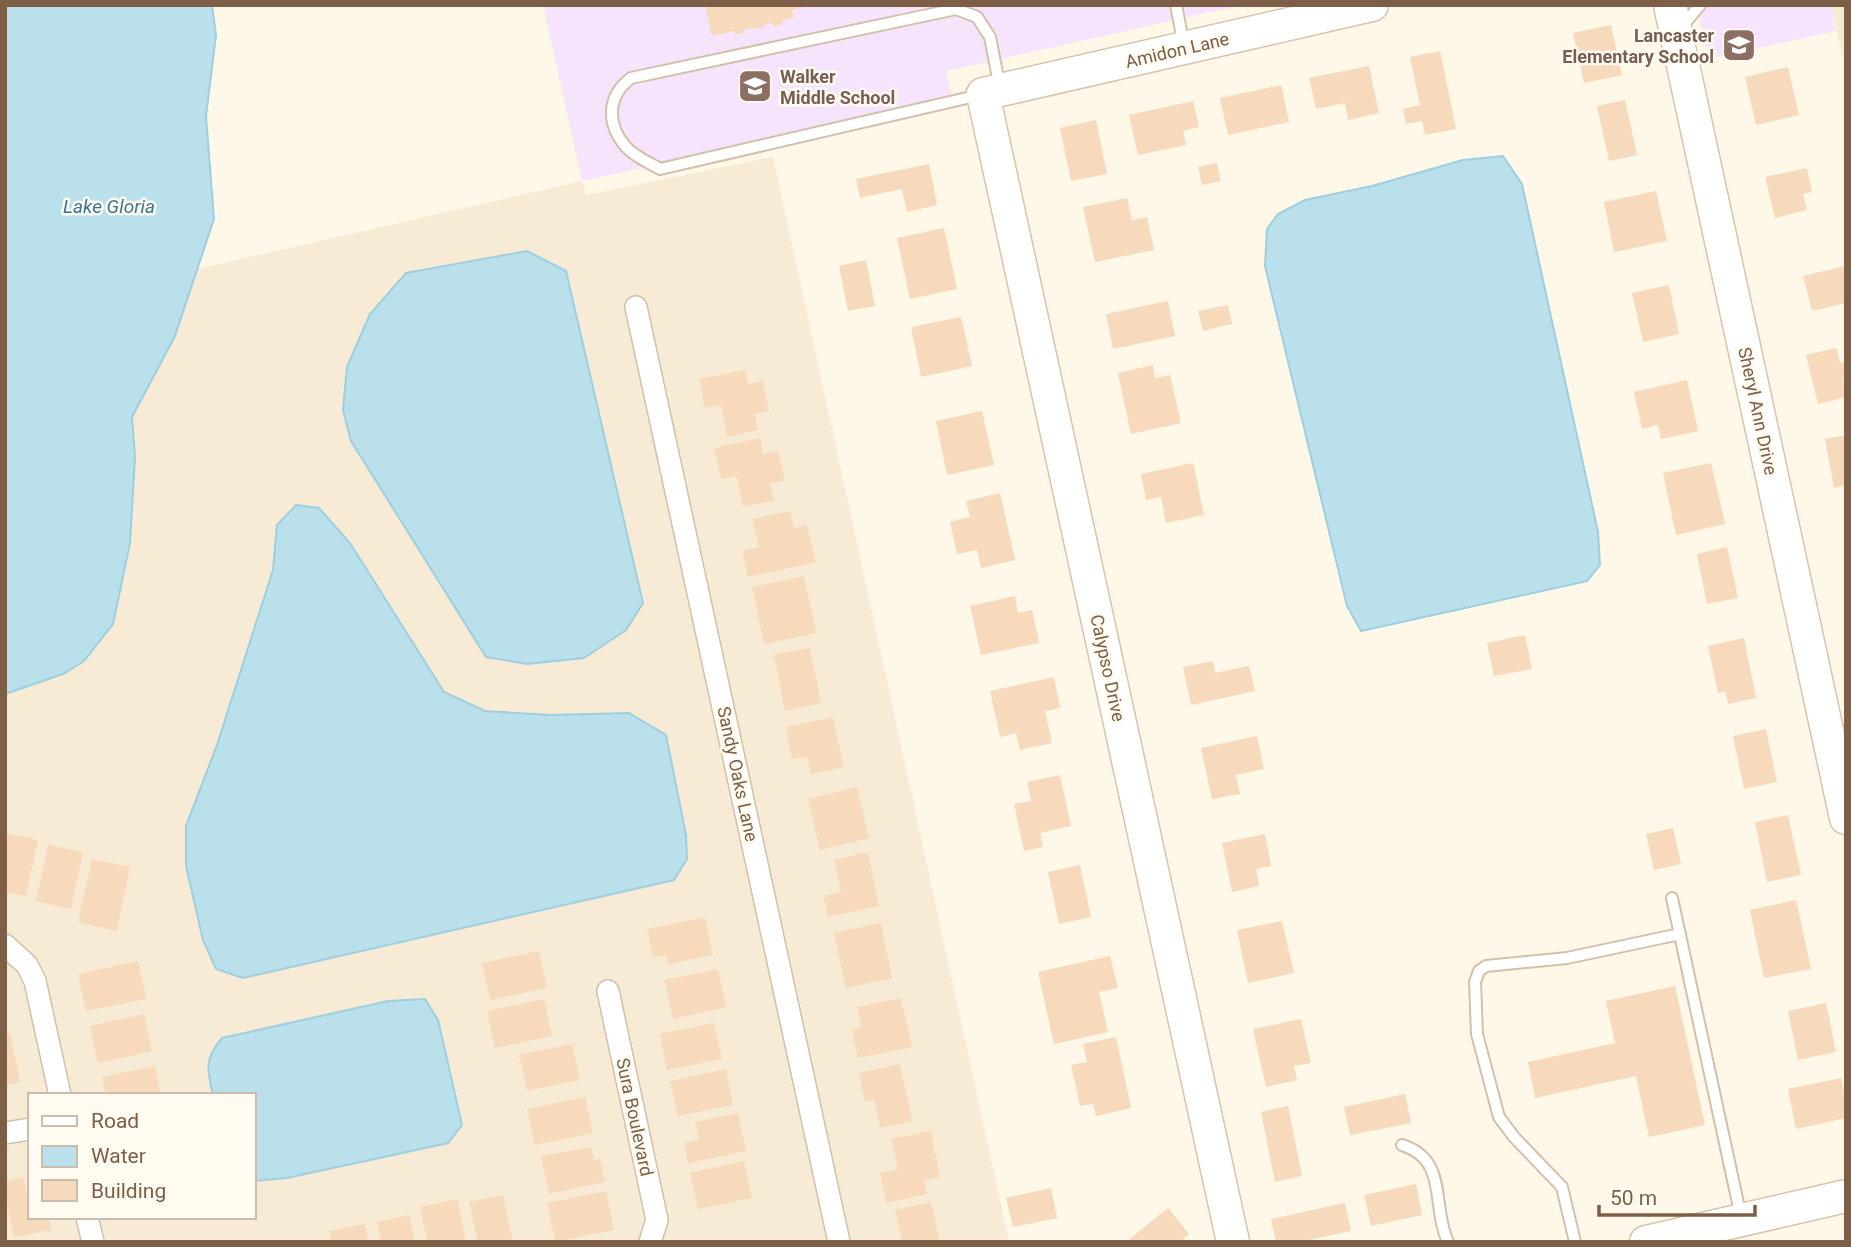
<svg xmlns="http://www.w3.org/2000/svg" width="1851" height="1247" viewBox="0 0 1851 1247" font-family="Roboto,sans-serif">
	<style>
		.residential { fill: #f7ebd5; fill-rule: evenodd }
		.education { fill: #f5e4fb }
		.water { fill: #b9e0eb; stroke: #9ecfde; stroke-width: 2 }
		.building { fill: #f7d9bc }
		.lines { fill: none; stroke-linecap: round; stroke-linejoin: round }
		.lane-casing { stroke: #d3c0ab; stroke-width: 14 }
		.street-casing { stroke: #d3c0ab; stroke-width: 24 }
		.secondary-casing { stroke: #d9c3ab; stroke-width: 35 }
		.lane { stroke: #fff; stroke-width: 10 }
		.street { stroke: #fff; stroke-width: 21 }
		.secondary { stroke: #fff; stroke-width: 32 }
		.labels { text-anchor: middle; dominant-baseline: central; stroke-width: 5; stroke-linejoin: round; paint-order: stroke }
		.education-label { font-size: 18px; font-weight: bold; fill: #785e54; stroke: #fffbf0; text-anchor: end }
		.street-label { font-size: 18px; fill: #7d5f48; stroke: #fffbf0 }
		.water-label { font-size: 19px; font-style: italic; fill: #3b778b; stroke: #fffbf0 }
	</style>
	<rect width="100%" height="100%" fill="#fff8e8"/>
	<g class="residential">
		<path d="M1831 5H1846V73Z"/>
		<path d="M773 157 1009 1242H5V313L582 181 586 195ZM30 1095H254V1217H30Z"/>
	</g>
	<g class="education">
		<path d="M543 5H1242L946 71 953 101 582 181Z"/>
		<path d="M1696 5H1831L1836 31 1709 59Z"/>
	</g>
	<g class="water">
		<path d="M5 5H212L216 35 206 116 214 219 175 336 132 417 135 457 130 543 113 624 84 661 63 674 5 694Z"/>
		<path d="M1503 156 1522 184 1598 532 1600 565 1587 581 1361 631 1347 606 1265 266 1267 229 1278 214 1305 200 1372 186 1463 160Z"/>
		<path d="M527 251 566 271 643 603 626 630 584 658 527 664 486 657 351 441 343 410 347 367 370 314 406 273Z"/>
		<path d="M296 505 319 508 350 543 444 692 485 711 550 715 629 713 666 735 686 835 687 859 674 880 243 978 216 969 203 940 186 866V826L217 745 273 570 277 525Z"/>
		<path d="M425 999 438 1020 462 1125 448 1143 287 1178 254 1181V1095H213C207 1069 204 1059 222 1038L388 1001Z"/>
	</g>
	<g class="building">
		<path d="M705 5H808V6L792 10 794 18 782 20 783 24 773 26 772 23 763 25 764 28 744 29 745 32 735 35 734 31 712 36Z"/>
		<path d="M1611 25 1622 75 1584 83 1573 33Z"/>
		<path d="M1440 51 1456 129 1425 135 1422 121 1406 124 1403 109 1420 105 1410 57Z"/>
		<path d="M1369 66 1379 113 1348 120 1345 103 1316 109 1309 78Z"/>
		<path d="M1788 67 1799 115 1756 125 1745 77Z"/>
		<path d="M1281 85 1289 122 1228 135 1220 98Z"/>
		<path d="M1625 100 1637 155 1609 161 1597 106Z"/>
		<path d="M1193 101 1199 127 1183 131 1186 145 1138 155 1129 115Z"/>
		<path d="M1096 120 1107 174 1071 181 1060 128Z"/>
		<path d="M1217 163 1221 181 1202 185 1198 167Z"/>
		<path d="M929 164 937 205 907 212 902 189 860 198 856 179Z"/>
		<path d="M1807 168 1812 192 1803 194 1807 210 1775 218 1765 177Z"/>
		<path d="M1656 191 1667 241 1614 252 1604 202Z"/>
		<path d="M1127 198 1132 220 1147 217 1154 250 1095 262 1083 207Z"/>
		<path d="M944 228 957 289 910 299 897 238Z"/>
		<path d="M866 260 875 306 848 311 839 266Z"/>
		<path d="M1845 266 1846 303 1812 311 1803 276Z"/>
		<path d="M1669 285 1679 334 1643 342 1632 293Z"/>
		<path d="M1168 301 1175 336 1113 349 1106 314Z"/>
		<path d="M1228 305 1232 324 1203 331 1198 311Z"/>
		<path d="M961 317 972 366 921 377 911 327Z"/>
		<path d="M1836 348 1840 363 1846 362V379L1843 380 1846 397 1818 404 1806 355Z"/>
		<path d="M1153 365 1155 378 1170 375 1181 423 1131 434 1118 373Z"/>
		<path d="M745 370 748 384 763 381 769 411 755 414 758 430 727 437 721 405 705 408 699 379Z"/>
		<path d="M1687 380 1698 431 1661 439 1658 425 1642 429 1634 392Z"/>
		<path d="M982 411 994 465 947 475 936 421Z"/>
		<path d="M1846 435V485L1834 488 1825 439Z"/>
		<path d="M760 438 763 454 778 450 785 480 770 484 774 500 743 507 736 476 721 479 714 448Z"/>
		<path d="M1193 463 1204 515 1166 523 1161 497 1146 500 1141 474Z"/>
		<path d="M1711 463 1725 524 1676 535 1663 473Z"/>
		<path d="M1000 493 1015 560 981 568 977 550 957 554 950 522 970 517 966 501Z"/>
		<path d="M790 511 794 528 807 525 816 562 748 577 742 551 759 547 752 519Z"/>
		<path d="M1727 547 1738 598 1707 604 1697 554Z"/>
		<path d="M804 576 816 633 764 644 752 587Z"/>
		<path d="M1015 596 1018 613 1032 610 1039 643 981 655 970 606Z"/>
		<path d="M1525 635 1532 669 1494 676 1487 643Z"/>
		<path d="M1744 638 1756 698 1728 704 1725 691 1718 693 1708 646Z"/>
		<path d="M810 648 821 703 785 711 774 655Z"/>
		<path d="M1213 661 1215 673 1249 666 1255 691 1191 705 1183 667Z"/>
		<path d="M1054 677 1060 708 1045 711 1052 743 1020 750 1016 733 1000 737 990 691Z"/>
		<path d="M833 717 844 767 811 774 807 756 792 759 786 727Z"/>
		<path d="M1766 729 1777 782 1744 789 1733 736Z"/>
		<path d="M1257 736 1264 769 1236 775 1240 794 1212 799 1201 748Z"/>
		<path d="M1060 775 1071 826 1040 833 1043 847 1024 851 1014 804 1031 801 1027 782Z"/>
		<path d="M857 787 869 838 820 850 808 799Z"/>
		<path d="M1788 815 1801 875 1767 882 1755 822Z"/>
		<path d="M1673 828 1681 864 1654 870 1646 834Z"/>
		<path d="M5 833 38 840 26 896 5 892Z"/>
		<path d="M1265 834 1271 866 1256 869 1259 886 1232 892 1222 843Z"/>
		<path d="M48 845 83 852 71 909 36 901Z"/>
		<path d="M868 852 879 906 828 917 823 896 841 892 834 860Z"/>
		<path d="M92 859 130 867 117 931 78 922Z"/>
		<path d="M1080 865 1091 917 1059 924 1048 872Z"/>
		<path d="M1796 900 1811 969 1764 978 1750 910Z"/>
		<path d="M705 917 713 955 668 964 666 955 653 957 647 929Z"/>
		<path d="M1282 921 1294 973 1248 983 1237 930Z"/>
		<path d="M881 923 892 978 846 988 834 933Z"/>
		<path d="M539 951 547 988 490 1000 482 963Z"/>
		<path d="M1110 956 1118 988 1099 992 1108 1032 1054 1044 1038 972Z"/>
		<path d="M138 961 146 999 86 1011 78 974Z"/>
		<path d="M718 969 726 1007 673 1019 665 980Z"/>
		<path d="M1675 986 1705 1125 1649 1137 1636 1076 1535 1098 1528 1062 1615 1043 1606 1001Z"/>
		<path d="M901 998 912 1047 858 1058 852 1030 862 1027 857 1007Z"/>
		<path d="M544 999 552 1036 495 1048 487 1011Z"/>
		<path d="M1826 1003 1836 1052 1798 1060 1788 1011Z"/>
		<path d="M144 1014 152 1051 98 1063 90 1026Z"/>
		<path d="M1301 1019 1311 1063 1294 1066 1297 1080 1266 1087 1253 1029Z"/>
		<path d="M714 1023 722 1059 667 1070 660 1034Z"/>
		<path d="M5 1028 8 1034 10 1033 20 1082 5 1085Z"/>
		<path d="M1116 1037 1131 1108 1096 1116 1093 1104 1080 1106 1071 1065 1087 1062 1083 1044Z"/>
		<path d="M572 1044 580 1080 527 1091 519 1055Z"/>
		<path d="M900 1064 912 1121 880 1128 874 1100 865 1102 859 1073Z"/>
		<path d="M155 1066 161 1095H106L102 1077Z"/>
		<path d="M726 1069 733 1105 678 1116 670 1081Z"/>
		<path d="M1841 1078 1846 1102V1118L1796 1129 1788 1089Z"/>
		<path d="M1405 1094 1411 1123 1350 1135 1344 1107Z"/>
		<path d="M585 1097 593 1133 535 1145 527 1109Z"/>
		<path d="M1288 1106 1302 1176 1275 1182 1261 1112Z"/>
		<path d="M738 1113 746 1151 688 1163 684 1143 699 1140 695 1122Z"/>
		<path d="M931 1131 940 1177 924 1180 927 1194 886 1203 880 1173 898 1169 891 1139Z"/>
		<path d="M591 1147 594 1160 600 1159 605 1182 549 1194 541 1156Z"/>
		<path d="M744 1161 752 1198 698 1209 690 1173Z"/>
		<path d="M23 1177 27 1193 30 1192V1217H49L51 1230 14 1237 5 1195V1181Z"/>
		<path d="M1416 1184 1422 1215 1371 1226 1364 1195Z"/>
		<path d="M1051 1188 1057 1218 1013 1227 1006 1198Z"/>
		<path d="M606 1191 614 1230 555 1242 547 1203Z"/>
		<path d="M503 1195 513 1242H478L469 1202Z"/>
		<path d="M457 1199 466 1242H427L420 1207Z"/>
		<path d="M931 1202 940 1242H902L895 1210Z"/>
		<path d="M1345 1203 1351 1231 1299 1242H1276L1271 1219Z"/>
		<path d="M1168 1208 1189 1234 1180 1242H1126Z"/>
		<path d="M409 1215 415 1242H381L377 1222Z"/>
		<path d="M365 1224 368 1242H331L329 1231Z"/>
	</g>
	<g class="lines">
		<g class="lane-casing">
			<g id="lane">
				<path d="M1176 5 1184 46"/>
				<path d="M1680 29 1700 5"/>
				<path d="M980 95 660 169C648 162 635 157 626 147 606 124 607 96 631 78L956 9 977 17 990 37 1000 88"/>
				<path d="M1672 898 1741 1217"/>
				<path d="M1402 1145C1449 1160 1431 1206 1448 1242"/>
				<path d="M1575 1242 1562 1187 1514 1137 1499 1117 1477 1034 1475 982 1479 971 1486 966 1567 958 1680 934"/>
			</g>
		</g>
		<g class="street-casing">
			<g id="street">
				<path d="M636 307 839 1242"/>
				<path d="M5 945 27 965 35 981 60 1095"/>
				<path d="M608 991 657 1220 650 1242"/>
				<path d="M5 1133 30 1129"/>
				<path d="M87 1217 93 1242"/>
			</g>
		</g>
		<g class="secondary-casing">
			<g id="secondary">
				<path d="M1670 5 1846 818"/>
				<path d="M1233 1242 983 94 1372 5"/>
				<path d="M1646 1242 1846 1196"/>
			</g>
		</g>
		<use href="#lane" class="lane"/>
		<use href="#street" class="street"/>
		<use href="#secondary" class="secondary"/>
	</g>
	<defs>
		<g id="school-square" transform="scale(1.75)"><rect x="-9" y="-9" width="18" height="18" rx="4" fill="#8d6e63" stroke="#fffbf0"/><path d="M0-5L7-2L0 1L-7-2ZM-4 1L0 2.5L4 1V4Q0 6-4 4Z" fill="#fff"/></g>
	</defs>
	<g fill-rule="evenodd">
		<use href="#school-square" x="1739" y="45"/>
		<use href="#school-square" x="755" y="86"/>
	</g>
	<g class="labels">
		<g class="education-label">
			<text x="1714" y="35">Lancaster<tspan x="1714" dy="21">Elementary School</tspan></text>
			<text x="780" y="76" text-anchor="start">Walker<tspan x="780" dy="21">Middle School</tspan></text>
		</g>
		<g class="street-label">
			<text transform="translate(1177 50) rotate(-13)">Amidon Lane</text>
			<text transform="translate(1758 411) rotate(78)">Sheryl Ann Drive</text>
			<text transform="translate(1108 668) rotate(78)">Calypso Drive</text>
			<text transform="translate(738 774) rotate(78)">Sandy Oaks Lane</text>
			<text transform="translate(635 1117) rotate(78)">Sura Boulevard</text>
		</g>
		<g class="water-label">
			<text x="109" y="206">Lake Gloria</text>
		</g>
	</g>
	<rect width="1851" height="1247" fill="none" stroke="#7d5f48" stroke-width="14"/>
	<rect x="28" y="1093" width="228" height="126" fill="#fffbf0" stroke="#cbbdad" stroke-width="2"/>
	<rect x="42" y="1116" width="35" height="10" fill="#ffffff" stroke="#cbbdad" stroke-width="2"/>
	<text x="91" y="1128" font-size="21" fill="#7d5f48">Road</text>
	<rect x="42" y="1146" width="35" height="21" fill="#b9e0eb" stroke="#cbbdad" stroke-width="2"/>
	<text x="91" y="1163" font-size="21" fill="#7d5f48">Water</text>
	<rect x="42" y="1180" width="35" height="21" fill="#f7d9bc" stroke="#cbbdad" stroke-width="2"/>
	<text x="91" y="1198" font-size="21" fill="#7d5f48">Building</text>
	<path d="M1599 1205v10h156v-10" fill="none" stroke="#7d5f48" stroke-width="3.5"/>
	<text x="1610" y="1205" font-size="21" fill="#7d5f48" stroke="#fffbf0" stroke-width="5" paint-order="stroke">50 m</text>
</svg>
